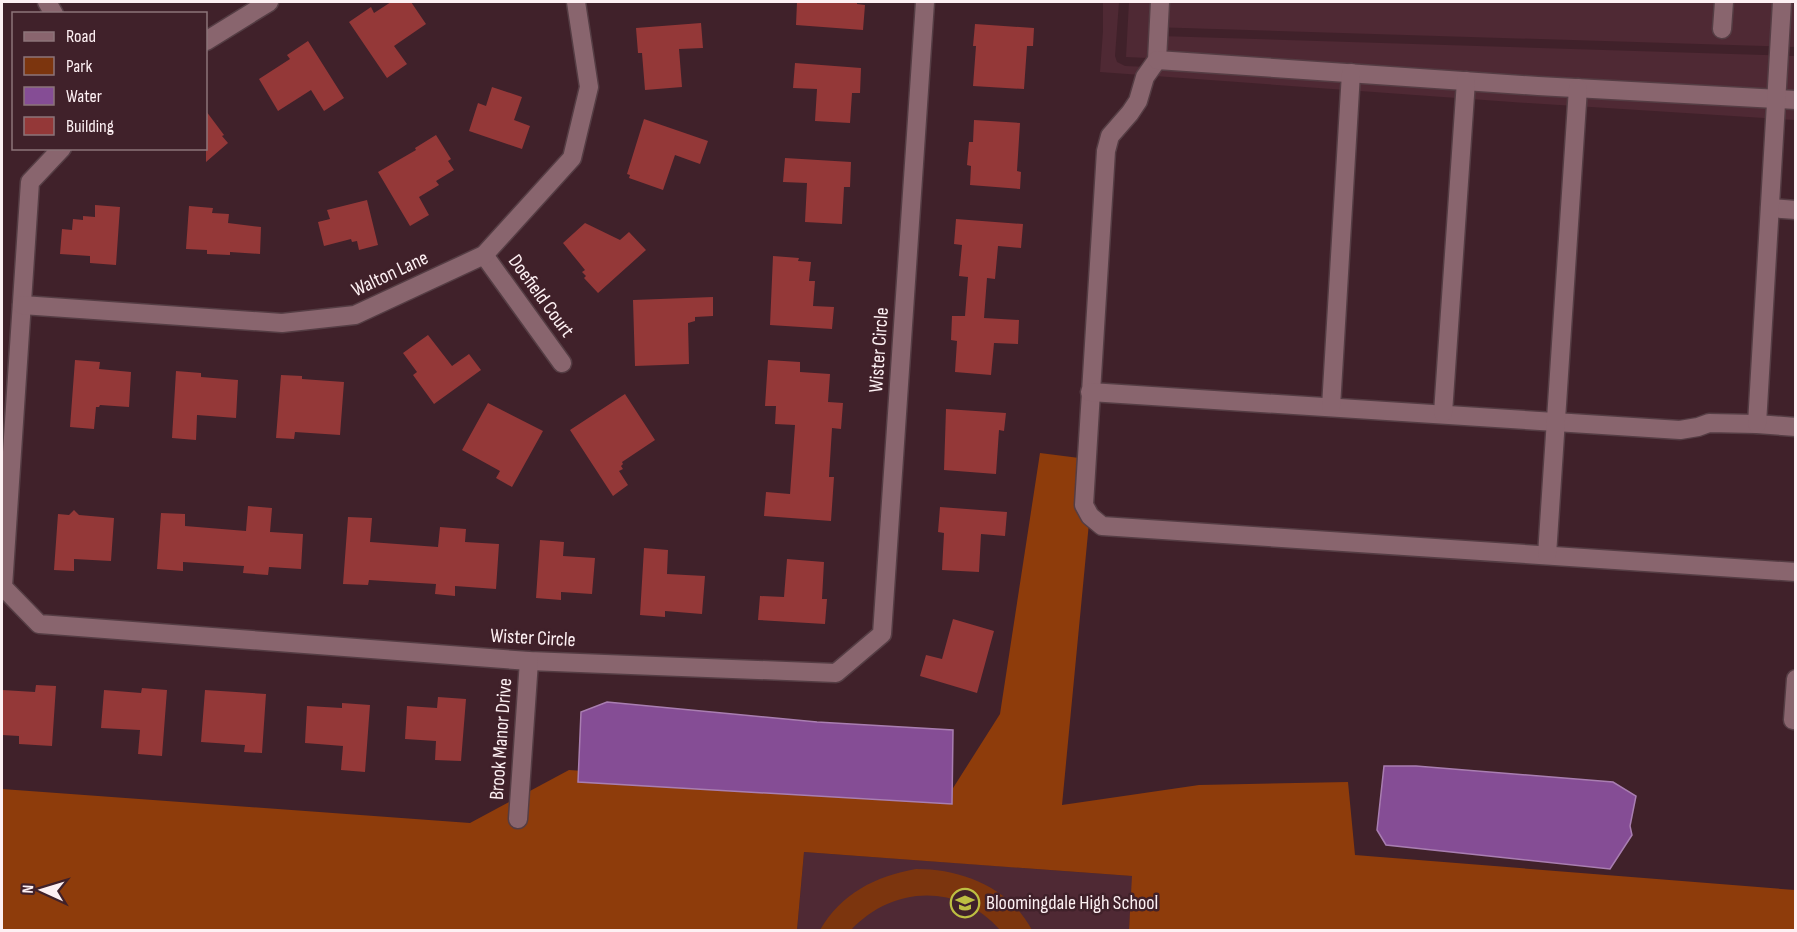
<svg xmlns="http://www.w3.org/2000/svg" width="1797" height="932" viewBox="0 0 1797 932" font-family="'Sofia Sans Condensed',sans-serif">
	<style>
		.built { fill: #4f2934 }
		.green { fill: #7c350e }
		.forest { fill: #8e3c0b }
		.water { fill: #854d95; stroke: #a97eb1; stroke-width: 1.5 }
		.building { fill: #943838 }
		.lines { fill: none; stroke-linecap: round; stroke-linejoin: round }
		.minor-casing { stroke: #553d44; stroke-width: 21 }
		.minor { stroke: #89656e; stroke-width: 18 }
		.labels { text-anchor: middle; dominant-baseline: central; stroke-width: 5; stroke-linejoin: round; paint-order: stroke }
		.street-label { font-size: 20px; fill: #fdf0f3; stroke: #40212a }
		.poi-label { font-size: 20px; fill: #fdf0f3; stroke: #40212a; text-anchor: start }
	</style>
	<rect width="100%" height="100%" fill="#40212a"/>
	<g class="built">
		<path d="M1103 2H1119L1115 56 1117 62 1125 66 1148 67 1160 36 1795 56V120L1512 102 1100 72 1103 31Z"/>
		<path d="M1129 2H1795V47L1151 27 1148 58 1126 57Z"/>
		<path d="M804 852 1133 876 1129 930H797Z"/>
	</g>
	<path class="green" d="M916 869C962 869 1009 887 1032 930H1000C959 883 893 885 851 930H820C841 894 875 876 916 869Z"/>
	<path class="forest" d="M1040 453 1095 460 1062 805 1199 785 1348 782 1355 855 1795 890V930H1129L1132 876 804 852 797 930H2V789L470 823 569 770 948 796 1000 714Z"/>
	<g class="water">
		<path d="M607 702 817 722 953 730 952 804 578 782 581 712Z"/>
		<path d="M1384 766H1416L1613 782 1636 796 1630 826 1632 835 1610 869 1386 845 1377 830Z"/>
	</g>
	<g class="building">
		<path d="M391 2H411L426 24 394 46 407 64 387 78 349 22 371 7 374 13Z"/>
		<path d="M797 2H857V4L865 5 863 30 796 25Z"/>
		<path d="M701 23 703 48 679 49 682 87 645 90 642 53H638L636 28Z"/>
		<path d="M975 24 1034 28 1033 46H1027L1024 89 973 86 976 46H973Z"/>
		<path d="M308 41 344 98 324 111 311 90 278 111 259 79 290 59 287 55Z"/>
		<path d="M795 63 861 68 860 93H852L850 123 815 121 817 89 793 88Z"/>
		<path d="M492 87 522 97 514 120 530 126 522 149 469 131 478 103 486 106Z"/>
		<path d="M206 111 224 135 222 136 228 143 206 162Z"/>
		<path d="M644 119 708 141 700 164 675 155 663 190 629 178 630 175 627 174Z"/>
		<path d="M974 120 1020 123 1017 171 1021 172 1020 189 970 185 971 166 967 165 969 142H973Z"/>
		<path d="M436 135 451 159 448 161 454 170 436 181 439 185 419 197 429 215 410 226 378 172 416 150 415 148Z"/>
		<path d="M785 158 851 162 850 187H844L842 224 805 222 807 183 783 182Z"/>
		<path d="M367 200 378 245 359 250 357 241 352 242 351 239 324 246 318 222 330 219 327 210Z"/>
		<path d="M95 205 120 207 116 265 90 263V256L60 254 62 229 72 230 73 219 83 220V216L95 217Z"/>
		<path d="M189 206 213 208 212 213 229 214 228 223 261 227 260 254 230 252V255L207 254V250L186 249Z"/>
		<path d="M956 219 1023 224 1021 248 998 246 995 279 987 278 984 318 1019 320 1018 344 994 343 991 375 955 372 957 341 951 340 952 316H965L968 277 959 276 962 245 954 244Z"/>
		<path d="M585 223 620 240 629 232 646 250 598 293 584 278 586 276 582 272 585 270 563 243Z"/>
		<path d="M773 256 799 258 798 261 811 262 809 281H815L813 306 834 307 832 329 770 325Z"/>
		<path d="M713 297V316L695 317V321L688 323 689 364 635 366 633 300Z"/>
		<path d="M428 335 452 366 469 354 481 370 434 404 413 375 417 372 403 353Z"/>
		<path d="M75 360 100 362 99 369 131 372 129 407 100 405 99 407H96L94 429 70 427Z"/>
		<path d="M768 360 800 362V372L830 374 828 402 843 403 841 429 832 428 829 477H834L831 521 764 516 766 492 790 494 795 425 775 424 776 406H765Z"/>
		<path d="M176 371 201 373V377L238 380 236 418 197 415 196 440 172 438Z"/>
		<path d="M281 375 302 376V379L344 382 340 435 295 432 294 439 276 438Z"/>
		<path d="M625 394 655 440 622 462 623 464 621 466 623 469 619 471 628 485 613 496 570 430Z"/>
		<path d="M488 403 543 431 512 487 496 478 500 471 462 450Z"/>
		<path d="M946 409 1006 413 1004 431 999 430 996 474 944 470Z"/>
		<path d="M248 506 272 508 270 532 303 534 301 569 269 567 268 575 243 573 244 566 183 562V571L157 569 161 513 185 514V526L246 531Z"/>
		<path d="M940 507 1007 512 1005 536 981 534 979 572 942 570 944 533 938 532Z"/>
		<path d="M74 510 79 515 114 518 111 561 74 559V571L54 570 58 514 69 515Z"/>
		<path d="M348 517 372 518 370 542 438 547 440 527 466 529 465 542 499 544 496 589 455 586V596L435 594 436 584 369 580 368 585 343 584Z"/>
		<path d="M540 540 564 542 563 556 595 558 592 594 561 592V600L536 598Z"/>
		<path d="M644 548 668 550 667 574 705 576 702 614 665 611V617L640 615Z"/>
		<path d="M787 559 824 562 822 599H827L825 624 758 620 760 596 784 597Z"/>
		<path d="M953 619 994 631 977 693 920 676 926 655 942 659Z"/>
		<path d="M36 685 56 686 52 746 19 744V736L2 735V690L35 692Z"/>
		<path d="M142 688 167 690 162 756 138 754 140 730 101 728 104 690 141 693Z"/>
		<path d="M205 690 266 694 262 753 244 752 245 745 201 742Z"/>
		<path d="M438 697 466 699 461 761 435 760 436 741 405 739 407 706 437 708Z"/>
		<path d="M342 703 370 705 365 772 341 770 343 746 305 743 307 706 342 708Z"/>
	</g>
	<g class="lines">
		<g class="minor-casing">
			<g id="minor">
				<path d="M47 2 54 14"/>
				<path d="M1160 2 1157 60 1145 77 1138 101 1130 113 1110 136 1106 151 1084 505 1090 516 1102 526 1796 572"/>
				<path d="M1722 29 1724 2"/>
				<path d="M206 41 269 2"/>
				<path d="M1157 60 1538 86 1796 100"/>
				<path d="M62 148 30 182 3 587 39 624 529 661 836 673 882 634 925 2"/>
				<path d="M1770 208 1796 210"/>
				<path d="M484 255 562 363"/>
				<path d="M22 305 282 323 355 315 484 255 572 158 589 87 576 2"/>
				<path d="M1090 392 1680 430 1698 427 1709 423 1757 424 1796 427"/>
				<path d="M1331 407 1351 73"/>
				<path d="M1443 413 1466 81"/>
				<path d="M1757 424 1782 2"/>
				<path d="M1547 555 1578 88"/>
				<path d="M1796 679 1793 720H1796"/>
				<path d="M518 819 529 661"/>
			</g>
		</g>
		<use href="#minor" class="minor"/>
	</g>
	<defs>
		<g id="school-ring" transform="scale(1.5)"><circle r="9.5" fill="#40212a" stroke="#bdbf42" stroke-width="1.5"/><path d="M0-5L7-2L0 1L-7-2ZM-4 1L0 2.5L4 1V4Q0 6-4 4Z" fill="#bdbf42"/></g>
	</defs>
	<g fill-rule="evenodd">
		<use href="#school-ring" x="965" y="903"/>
	</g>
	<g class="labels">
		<g class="street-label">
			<text transform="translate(390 274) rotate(-25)">Walton Lane</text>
			<text transform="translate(541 296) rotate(54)">Doefield Court</text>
			<text transform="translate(879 350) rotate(-86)">Wister Circle</text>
			<text transform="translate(533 638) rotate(3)">Wister Circle</text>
			<text transform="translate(501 739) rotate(-86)">Brook Manor Drive</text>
		</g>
		<g class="poi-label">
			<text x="986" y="903">Bloomingdale High School</text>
		</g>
	</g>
	<rect width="1797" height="932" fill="none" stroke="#fdf0f3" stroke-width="6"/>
	<rect x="12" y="12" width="195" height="138" fill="#40212a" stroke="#8c747a" stroke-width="1.5"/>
	<rect x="24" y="32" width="30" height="9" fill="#89656e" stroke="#8c747a" stroke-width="1.5"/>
	<text x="66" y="42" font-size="18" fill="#fdf0f3">Road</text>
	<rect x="24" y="57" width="30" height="18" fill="#7c350e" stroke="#8c747a" stroke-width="1.5"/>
	<text x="66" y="72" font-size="18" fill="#fdf0f3">Park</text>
	<rect x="24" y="87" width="30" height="18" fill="#854d95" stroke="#8c747a" stroke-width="1.5"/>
	<text x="66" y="102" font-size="18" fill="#fdf0f3">Water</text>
	<rect x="24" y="117" width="30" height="18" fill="#943838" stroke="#8c747a" stroke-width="1.5"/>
	<text x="66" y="132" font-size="18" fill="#fdf0f3">Building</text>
	<g transform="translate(42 890) rotate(274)" stroke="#40212a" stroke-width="4.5" paint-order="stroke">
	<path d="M0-4.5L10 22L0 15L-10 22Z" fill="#fdf0f3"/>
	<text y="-9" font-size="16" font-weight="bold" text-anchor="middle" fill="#fdf0f3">N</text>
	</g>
</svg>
